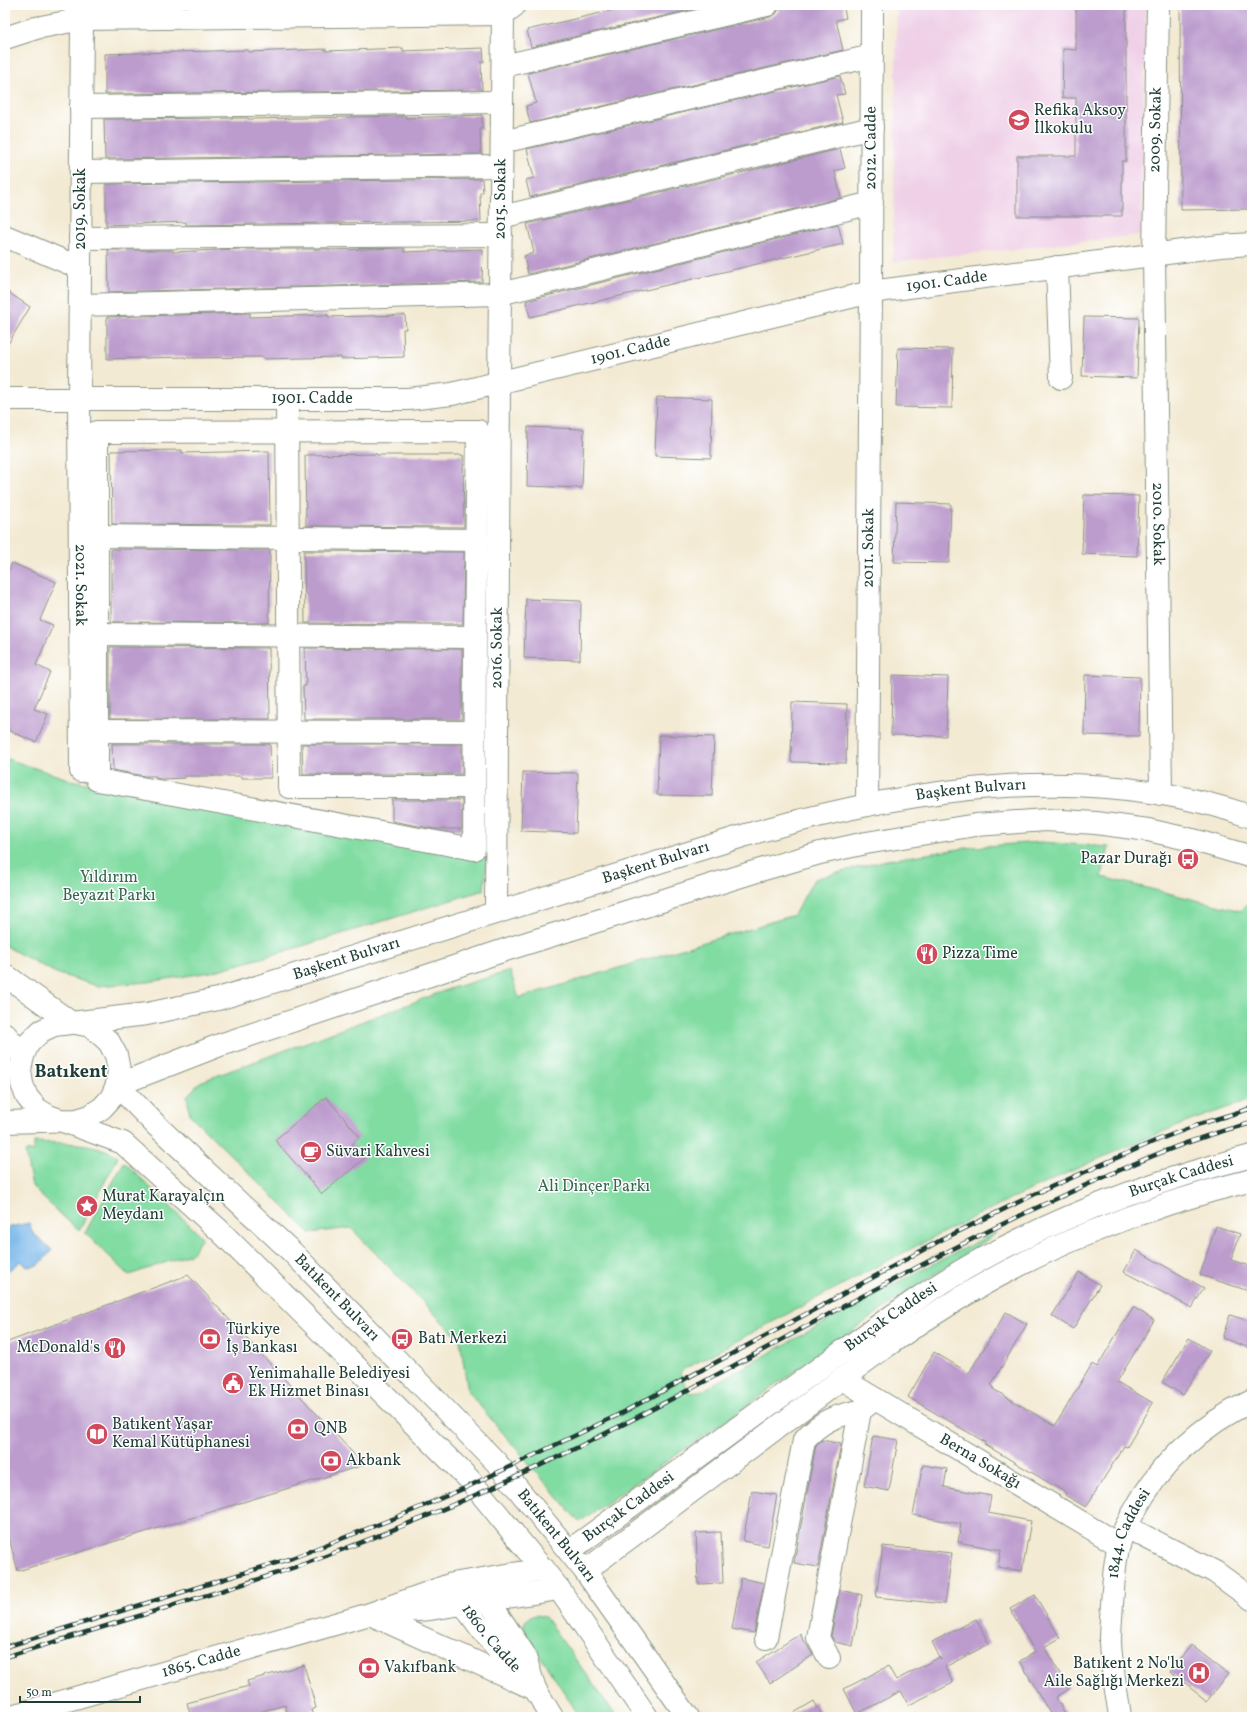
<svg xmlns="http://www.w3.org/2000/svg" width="1257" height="1722" viewBox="0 0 1257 1722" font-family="Vollkorn,serif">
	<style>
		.built { fill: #efd0e7 }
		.green { fill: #81dca2; stroke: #508c6b }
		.water { fill: #75b5e9; stroke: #4a798e }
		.building { fill: #bc9bcd }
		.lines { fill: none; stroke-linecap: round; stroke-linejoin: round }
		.minor-casing { stroke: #899484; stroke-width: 24 }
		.major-casing { stroke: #899484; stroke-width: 24 }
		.minor { stroke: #fff; stroke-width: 22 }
		.major { stroke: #fff; stroke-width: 22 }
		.rail-casing { stroke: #1f3d34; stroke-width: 4.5 }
		.rail { stroke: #fff; stroke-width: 3; stroke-dasharray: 9; stroke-linecap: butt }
		.labels { text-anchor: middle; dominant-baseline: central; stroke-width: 3; stroke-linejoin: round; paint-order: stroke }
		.poi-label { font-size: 16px; fill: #1f3d34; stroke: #fff; text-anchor: start }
		.street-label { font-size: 16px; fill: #1f3d34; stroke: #fff }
		.park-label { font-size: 16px; fill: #386550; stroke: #fff }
		.quarter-label { font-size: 18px; font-weight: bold; fill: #1f3d34; stroke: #fff }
	</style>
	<rect width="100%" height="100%" fill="#fff"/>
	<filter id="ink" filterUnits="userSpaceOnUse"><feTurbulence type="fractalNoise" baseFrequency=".025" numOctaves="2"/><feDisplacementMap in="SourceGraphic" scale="8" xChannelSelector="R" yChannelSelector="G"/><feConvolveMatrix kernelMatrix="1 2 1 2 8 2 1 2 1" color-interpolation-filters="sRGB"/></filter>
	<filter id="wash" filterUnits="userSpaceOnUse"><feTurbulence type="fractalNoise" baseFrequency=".012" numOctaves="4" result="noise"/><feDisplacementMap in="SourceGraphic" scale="16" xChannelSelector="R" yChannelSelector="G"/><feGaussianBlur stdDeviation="0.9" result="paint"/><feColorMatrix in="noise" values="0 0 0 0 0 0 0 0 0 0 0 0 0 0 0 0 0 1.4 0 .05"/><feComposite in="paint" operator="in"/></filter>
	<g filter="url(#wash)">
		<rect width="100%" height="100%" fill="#f3ead3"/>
		<path class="built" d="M897 5H1146L1141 235 893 262Z"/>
		<g class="green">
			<path d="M5 758 71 780 275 823 487 856 484 890 286 951 211 972 148 982 97 986 56 973 5 946Z"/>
			<path d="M1041 842 1109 847 1102 877 1241 911 1252 899V1100C1188 1119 1128 1146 1067 1173 936 1232 811 1302 684 1369L680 1373 689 1393 700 1392 884 1289 996 1232 993 1236 893 1302 711 1431 579 1522 468 1392 460 1340 351 1228 310 1233 190 1115 187 1096 200 1082 449 989 510 971 519 998 794 915 814 879 887 860 973 847Z"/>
			<path d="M34 1142C61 1144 95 1140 118 1157L79 1231 38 1193 32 1186 25 1152 34 1151Z"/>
			<path d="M124 1162 202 1237 193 1253 129 1275 85 1233Z"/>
			<path d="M537 1615 545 1617 617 1717H580L525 1632 524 1623 530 1616Z"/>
		</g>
		<path class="water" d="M29 1223 33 1233 52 1250 39 1265 27 1267 21 1261 5 1274V1228Z"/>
		<g id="blocks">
			<g class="building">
				<path d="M635 5H711L531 47 527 30Z"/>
				<path d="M794 5H843L846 18 836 20 843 50 530 123 526 106 536 103 528 73 770 17 776 14 779 9Z"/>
				<path d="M1076 5H1126V161H1122V216H1017V156H1076V98H1062L1063 49 1076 50Z"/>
				<path d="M1180 5H1252V209L1181 210Z"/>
				<path d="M403 48V51L483 48 484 62H481L482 90 105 94V54L248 50V52L326 49V51Z"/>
				<path d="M840 76 845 94 836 95 843 122 530 197 526 180 534 178 527 149Z"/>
				<path d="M482 115V129H480L481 154 105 159 104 119 248 118V119L406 116V118Z"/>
				<path d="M840 149 845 168 835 171 841 198 528 274 524 256 534 253 527 224Z"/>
				<path d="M482 179 483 192 480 193 481 221 186 225V222L106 225V184Z"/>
				<path d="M838 224 843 244 530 317 526 301Z"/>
				<path d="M404 248V252L483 249 482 282 109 292 108 250H173V252L240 249H329V250Z"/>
				<path d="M5 290 30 307 5 349Z"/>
				<path d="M250 313V317L328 315V317L405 315 406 329H403L404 357 341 359V357L264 359 263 357 185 358V357L107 359V317Z"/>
				<path d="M1084 317 1139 318 1137 378 1082 376Z"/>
				<path d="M898 348 953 349 952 408 896 407Z"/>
				<path d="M657 397 712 399 711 458 655 456Z"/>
				<path d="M528 427 584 429 582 488 527 486Z"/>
				<path d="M182 450V453L269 451 270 525 112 524 111 451Z"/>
				<path d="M377 454V455H463L464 527 306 526 305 455Z"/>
				<path d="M1084 495 1139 496 1137 556 1082 554Z"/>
				<path d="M896 502 951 504 949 563 894 562Z"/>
				<path d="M111 549 270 550 269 623 111 622Z"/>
				<path d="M304 551 464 552 463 624 305 623Z"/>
				<path d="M12 563 56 582 40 620 53 625 36 665 50 672 34 709 48 714 36 742 5 729V578Z"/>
				<path d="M526 599 581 601 580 660 524 658Z"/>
				<path d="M110 647 269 648 270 719H110Z"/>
				<path d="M305 648 462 649V719H304L303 686H306Z"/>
				<path d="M892 675 948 677 946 736 891 735Z"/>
				<path d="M1085 675 1140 677 1139 736 1084 735Z"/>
				<path d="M792 702 847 704 846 763 791 762Z"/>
				<path d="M659 735 714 737 712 796 657 795Z"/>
				<path d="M112 744H270L271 778H242V776H184L185 778 160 779 156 778V776H144L113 770Z"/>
				<path d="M302 744H462V774H303Z"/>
				<path d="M523 772 578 773 576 833 521 831Z"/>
				<path d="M392 800H462V829H435L392 821Z"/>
				<path d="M326 1097 360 1137 352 1144 365 1158 322 1194 275 1140Z"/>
				<path d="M1216 1226 1240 1234 1231 1260 1252 1267V1292L1200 1275Z"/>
				<path d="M1136 1250 1204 1288 1192 1308 1124 1272Z"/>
				<path d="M1079 1272 1100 1285 1073 1329 1052 1316Z"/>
				<path d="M188 1275 364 1465 18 1571 5 1524V1343Z"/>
				<path d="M1133 1307 1154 1320 1117 1382 1153 1403 1127 1447 1124 1446 1086 1507 1065 1495 1066 1493 984 1444 985 1442 908 1397 934 1352 969 1373 1006 1312 1027 1324 991 1385 994 1387 993 1389 1055 1426 1092 1364 1097 1367Z"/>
				<path d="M1230 1315 1252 1322V1349L1222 1338Z"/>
				<path d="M1189 1338 1210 1351 1183 1395 1162 1382Z"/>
				<path d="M873 1436 898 1440 889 1491 864 1486Z"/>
				<path d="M822 1440 841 1444 818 1567 794 1563 816 1445Z"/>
				<path d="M923 1465 947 1469 944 1487 991 1496 988 1513 1031 1521 1022 1571 998 1567 1001 1550 958 1542 961 1524 913 1515Z"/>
				<path d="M752 1491 777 1495 768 1546 743 1541Z"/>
				<path d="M721 1532 723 1583 698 1584 696 1533Z"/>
				<path d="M883 1546 952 1553 945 1604 876 1597Z"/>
				<path d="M741 1578 764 1583 754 1633 732 1629Z"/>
				<path d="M840 1590 862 1595 853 1646 835 1642 831 1636Z"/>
				<path d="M1035 1595 1060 1638 1044 1647 1069 1689 1056 1697 1066 1717H1052L1020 1661 1035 1652 1010 1609Z"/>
				<path d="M976 1619 989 1644 945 1667 953 1683 909 1705 901 1691 857 1714 844 1689 888 1666 896 1680 940 1657 941 1660 932 1642Z"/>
				<path d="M800 1634 813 1655 770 1683 756 1662Z"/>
				<path d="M1191 1645 1228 1674 1207 1701 1170 1672Z"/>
				<path d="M304 1665 316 1708 311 1710 313 1717H288L285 1705 259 1712 260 1717H191L187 1703 249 1686 247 1681Z"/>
				<path d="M814 1701 823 1717H787Z"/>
			</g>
		</g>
	</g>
	<g filter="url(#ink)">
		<use href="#blocks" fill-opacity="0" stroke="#899484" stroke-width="1"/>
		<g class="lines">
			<g class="minor-casing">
				<g id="minor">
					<path id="s1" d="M74 5 82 19 79 399 81 771"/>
					<path id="s2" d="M1158 5 1154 255 1161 794"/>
					<path d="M5 38 36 28 82 19 503 14 514 6"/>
					<path d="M503 66 767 5"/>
					<path d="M81 107 502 102"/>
					<path d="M502 142 872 56"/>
					<path d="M81 172 501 166"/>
					<path d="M501 217 872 128"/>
					<path d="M5 236 80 268"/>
					<path d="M80 238 501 235"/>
					<path d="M1057 267 1061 378"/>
					<path d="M80 305 500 294 872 203"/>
					<path id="s3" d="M5 399H408L452 394 871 292 1220 246 1252 244"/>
					<path d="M287 399 289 787H474"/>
					<path d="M478 431 475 637 474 849 97 780V432Z"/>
					<path d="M97 536 477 540"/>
					<path d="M96 634 475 637"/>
					<path d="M96 731 474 732"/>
					<path id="s4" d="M867 805 871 292 872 5"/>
					<path id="s5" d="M496 913 499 383 503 14"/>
					<path id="s6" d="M842 1379 1119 1545"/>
					<path d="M1126 1527 1215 1572 1252 1599"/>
					<path id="s7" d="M569 1551C646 1495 722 1439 799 1383 859 1340 918 1294 984 1258 1068 1213 1159 1179 1252 1156"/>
					<path d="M544 1569 452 1584 370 1614 430 1609 559 1589"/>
					<path d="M585 1571C655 1519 725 1466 795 1414 842 1379 889 1342 939 1311 1032 1251 1144 1206 1252 1180"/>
					<path id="s8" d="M457 1593C477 1629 508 1660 535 1689L524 1654 480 1588"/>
					<path d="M766 1638 804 1440C821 1421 836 1415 860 1411"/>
					<path d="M829 1658 818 1638 860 1411 875 1399"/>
					<path id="s9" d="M8 1717 370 1614 535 1689 552 1717"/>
					<path id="s10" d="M1120 1717C1117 1692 1111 1667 1110 1642 1110 1625 1112 1607 1113 1590 1114 1575 1115 1559 1119 1545 1122 1533 1128 1522 1134 1512 1160 1463 1202 1424 1252 1401"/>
				</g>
			</g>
			<g class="major-casing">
				<g id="major">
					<path d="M5 975 70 1022 91 1026 98 1032 109 1042 116 1055 119 1070 117 1085 111 1098 102 1108 90 1116 77 1120 5 1122"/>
					<path d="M5 1034 23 1056"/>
					<path d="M117 1085 220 1045 508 949 757 871 820 853 866 843 976 825 1046 820 1096 823 1148 830 1197 841 1252 857"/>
					<path id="s11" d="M117 1085 157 1126 292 1252 496 1462 585 1571 688 1717"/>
					<path id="s12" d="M647 1717 559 1589 469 1479 220 1231 123 1143 49 1116 37 1109 27 1097 22 1084 20 1070 23 1056 28 1044 41 1031 54 1025 147 1014 218 999 746 835C910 788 1086 759 1252 817"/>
				</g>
			</g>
			<use href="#minor" class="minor"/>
			<use href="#major" class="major"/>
			<g class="rail-casing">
				<g id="rail">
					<path d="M5 1647 292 1558 395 1518 465 1488 616 1416 821 1306 941 1240 1035 1194 1155 1141 1200 1124 1252 1108"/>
					<path d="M5 1657C62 1640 118 1622 175 1605 227 1589 280 1574 331 1554 429 1517 525 1475 618 1427 762 1353 902 1270 1049 1202 1115 1172 1181 1140 1252 1123"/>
				</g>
			</g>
			<use href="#rail" class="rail"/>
		</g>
	</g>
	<defs>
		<g id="school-disc" transform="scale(1.15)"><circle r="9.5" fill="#d1495b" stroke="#fff"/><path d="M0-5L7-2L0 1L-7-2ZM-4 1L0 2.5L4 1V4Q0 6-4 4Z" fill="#fff"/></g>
		<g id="bus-disc" transform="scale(1.15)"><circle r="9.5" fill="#d1495b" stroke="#fff"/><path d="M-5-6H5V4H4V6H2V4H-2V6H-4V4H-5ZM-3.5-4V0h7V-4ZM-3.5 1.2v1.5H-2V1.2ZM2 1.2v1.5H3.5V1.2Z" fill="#fff"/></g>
		<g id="restaurant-disc" transform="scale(1.15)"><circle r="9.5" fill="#d1495b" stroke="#fff"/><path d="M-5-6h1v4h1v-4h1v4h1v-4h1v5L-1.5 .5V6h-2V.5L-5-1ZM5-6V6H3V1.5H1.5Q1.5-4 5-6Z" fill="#fff"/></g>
		<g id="cafe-disc" transform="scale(1.15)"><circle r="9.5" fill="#d1495b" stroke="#fff"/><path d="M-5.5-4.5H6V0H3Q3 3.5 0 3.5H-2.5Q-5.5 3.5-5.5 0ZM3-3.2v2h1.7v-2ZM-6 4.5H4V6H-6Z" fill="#fff"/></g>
		<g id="sight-disc" transform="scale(1.15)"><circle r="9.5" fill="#d1495b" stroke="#fff"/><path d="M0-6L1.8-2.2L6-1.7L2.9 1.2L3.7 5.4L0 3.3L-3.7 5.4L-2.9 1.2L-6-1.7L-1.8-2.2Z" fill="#fff"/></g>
		<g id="bank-disc" transform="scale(1.15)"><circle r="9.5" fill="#d1495b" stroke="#fff"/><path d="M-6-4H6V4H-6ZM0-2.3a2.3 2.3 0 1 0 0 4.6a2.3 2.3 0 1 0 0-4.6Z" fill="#fff"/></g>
		<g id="civic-disc" transform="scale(1.15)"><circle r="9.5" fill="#d1495b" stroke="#fff"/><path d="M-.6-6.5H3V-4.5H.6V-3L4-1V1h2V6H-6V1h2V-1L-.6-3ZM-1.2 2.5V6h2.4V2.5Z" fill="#fff"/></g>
		<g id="library-disc" transform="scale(1.15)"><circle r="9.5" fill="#d1495b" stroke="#fff"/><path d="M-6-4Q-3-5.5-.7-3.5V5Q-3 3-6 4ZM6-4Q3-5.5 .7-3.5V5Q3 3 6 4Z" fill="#fff"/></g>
		<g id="hospital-disc" transform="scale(1.15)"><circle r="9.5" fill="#d1495b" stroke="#fff"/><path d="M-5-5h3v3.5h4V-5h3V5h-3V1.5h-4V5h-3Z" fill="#fff"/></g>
	</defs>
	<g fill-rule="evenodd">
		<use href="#school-disc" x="1019" y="120"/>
		<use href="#bus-disc" x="1188" y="859"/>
		<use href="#restaurant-disc" x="927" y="954"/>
		<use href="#cafe-disc" x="311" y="1152"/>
		<use href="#sight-disc" x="87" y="1206"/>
		<use href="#bank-disc" x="210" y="1339"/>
		<use href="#bus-disc" x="402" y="1339"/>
		<use href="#restaurant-disc" x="115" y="1348"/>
		<use href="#civic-disc" x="233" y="1383"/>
		<use href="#bank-disc" x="298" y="1429"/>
		<use href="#library-disc" x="97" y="1434"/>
		<use href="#bank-disc" x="331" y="1461"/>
		<use href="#bank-disc" x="369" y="1668"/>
		<use href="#hospital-disc" x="1199" y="1673"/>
	</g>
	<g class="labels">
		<g class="poi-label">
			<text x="1034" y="111">Refika Aksoy<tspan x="1034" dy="18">İlkokulu</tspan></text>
			<text x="1172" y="859" text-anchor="end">Pazar Durağı</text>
			<text x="942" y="954">Pizza Time</text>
			<text x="326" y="1152">Süvari Kahvesi</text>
			<text x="102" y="1197">Murat Karayalçın<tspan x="102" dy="18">Meydanı</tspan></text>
			<text x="226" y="1330">Türkiye<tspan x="226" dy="18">İş Bankası</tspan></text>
			<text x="418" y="1339">Batı Merkezi</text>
			<text x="100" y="1348" text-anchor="end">McDonald's</text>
			<text x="248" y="1374">Yenimahalle Belediyesi<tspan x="248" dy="18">Ek Hizmet Binası</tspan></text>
			<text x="112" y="1425">Batıkent Yaşar<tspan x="112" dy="18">Kemal Kütüphanesi</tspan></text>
			<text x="314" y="1429">QNB</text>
			<text x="346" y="1461">Akbank</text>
			<text x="1184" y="1664" text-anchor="end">Batıkent 2 No'lu<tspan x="1184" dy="18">Aile Sağlığı Merkezi</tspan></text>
			<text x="384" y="1668">Vakıfbank</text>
		</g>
		<g class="street-label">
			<text transform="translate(1156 130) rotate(-89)">2009. Sokak</text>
			<text stroke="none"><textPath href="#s4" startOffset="657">2012. Cadde</textPath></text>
			<text stroke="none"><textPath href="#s5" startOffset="714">2015. Sokak</textPath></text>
			<text transform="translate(81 209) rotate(-90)">2019. Sokak</text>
			<text stroke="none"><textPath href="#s3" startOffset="955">1901. Cadde</textPath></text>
			<text stroke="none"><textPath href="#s3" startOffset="631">1901. Cadde</textPath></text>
			<text stroke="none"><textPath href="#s3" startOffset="307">1901. Cadde</textPath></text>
			<text stroke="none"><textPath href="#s2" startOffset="519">2010. Sokak</textPath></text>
			<text stroke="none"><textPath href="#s4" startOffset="257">2011. Sokak</textPath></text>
			<text stroke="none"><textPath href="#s1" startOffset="582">2021. Sokak</textPath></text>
			<text stroke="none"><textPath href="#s5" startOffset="265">2016. Sokak</textPath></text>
			<text stroke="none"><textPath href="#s12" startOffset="1925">Başkent Bulvarı</textPath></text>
			<text stroke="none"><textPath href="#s12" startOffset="1601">Başkent Bulvarı</textPath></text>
			<text stroke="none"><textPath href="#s12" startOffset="1277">Başkent Bulvarı</textPath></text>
			<text stroke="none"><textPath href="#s7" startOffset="722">Burçak Caddesi</textPath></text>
			<text stroke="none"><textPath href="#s11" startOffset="306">Batıkent Bulvarı</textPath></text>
			<text stroke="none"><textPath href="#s7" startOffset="398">Burçak Caddesi</textPath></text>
			<text stroke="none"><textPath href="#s6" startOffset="161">Berna Sokağı</textPath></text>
			<text stroke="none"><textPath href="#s7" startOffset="74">Burçak Caddesi</textPath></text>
			<text stroke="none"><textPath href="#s10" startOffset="187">1844. Caddesi</textPath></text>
			<text stroke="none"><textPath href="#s11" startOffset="630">Batıkent Bulvarı</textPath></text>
			<text stroke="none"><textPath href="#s8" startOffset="57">1860. Cadde</textPath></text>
			<text stroke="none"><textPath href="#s9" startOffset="201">1865. Cadde</textPath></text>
		</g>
		<g class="park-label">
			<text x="109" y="878">Yıldırım<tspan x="109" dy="18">Beyazıt Parkı</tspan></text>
			<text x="594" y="1187">Ali Dinçer Parkı</text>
		</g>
		<g class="quarter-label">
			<text x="71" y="1072">Batıkent</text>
		</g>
	</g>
	<rect width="1257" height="1722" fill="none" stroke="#fff" stroke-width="20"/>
	<path d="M20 1696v6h120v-6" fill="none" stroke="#1f3d34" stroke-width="2"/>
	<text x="26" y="1696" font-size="12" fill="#1f3d34" stroke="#ffffff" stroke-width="3" paint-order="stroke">50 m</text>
</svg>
